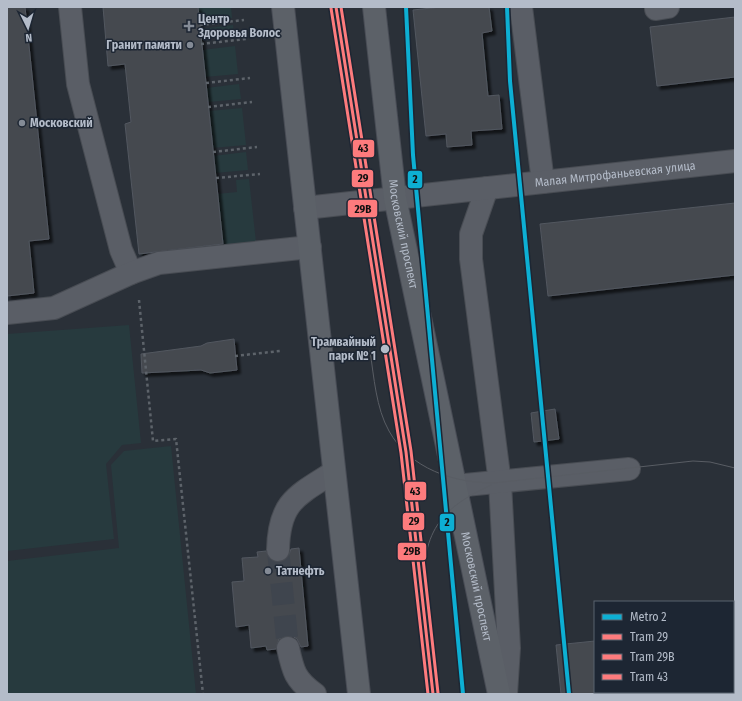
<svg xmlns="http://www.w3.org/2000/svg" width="742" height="701" viewBox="0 0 742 701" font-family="'Fira Sans Condensed',sans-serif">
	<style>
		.green { fill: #273a3e }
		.building { fill: #444950; stroke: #52575f; filter: url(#shadow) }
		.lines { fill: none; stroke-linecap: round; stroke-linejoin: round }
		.minor-tunnel { stroke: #3f454e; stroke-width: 22; stroke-dasharray: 22 11; stroke-linecap: butt }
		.minor-casing { stroke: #484c53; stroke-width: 24 }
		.major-casing { stroke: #484c55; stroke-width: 24 }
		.path { stroke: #5d636a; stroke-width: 2.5; stroke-dasharray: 3 3; stroke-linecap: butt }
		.minor { stroke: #5a5e66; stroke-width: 22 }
		.major { stroke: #5c6168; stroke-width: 22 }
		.tram { stroke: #595d64; stroke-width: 1 }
		.tram-1-casing { stroke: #1d2633; stroke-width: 6 }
		.tram-2-casing { stroke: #1d2633; stroke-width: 6 }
		.tram-3-casing { stroke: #1d2633; stroke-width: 6 }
		.tram-1 { stroke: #fd7b7d; stroke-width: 3 }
		.tram-2 { stroke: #fd7b7d; stroke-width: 3 }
		.tram-3 { stroke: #fd7b7d; stroke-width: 3 }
		.metro-1-casing { stroke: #1d2633; stroke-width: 7 }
		.metro-1 { stroke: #0dafd3; stroke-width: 4 }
		.poi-dot { fill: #848b96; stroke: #1d2633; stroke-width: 1.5 }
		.stop-dot { fill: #b4bcc9; stroke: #1d2633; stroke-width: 1.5 }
		.labels { text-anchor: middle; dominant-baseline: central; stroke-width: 3; stroke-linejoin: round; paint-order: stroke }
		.poi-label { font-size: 12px; font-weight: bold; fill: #b4bcc9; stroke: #1d2633; text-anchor: start }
		.street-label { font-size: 12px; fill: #b4bcc9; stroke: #1d2633 }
		.stop-label { font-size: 12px; font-weight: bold; fill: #b4bcc9; stroke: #1d2633; text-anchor: end }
		.line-badge { stroke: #1d2633; stroke-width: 1.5 }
		.pale-badge-label { font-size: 11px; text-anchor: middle; font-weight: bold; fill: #111 }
	</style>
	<defs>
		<filter id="shadow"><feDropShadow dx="3.5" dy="3.5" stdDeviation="1" flood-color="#0009"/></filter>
	</defs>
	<rect width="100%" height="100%" fill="#2a3038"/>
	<g class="green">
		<path d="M198 7H231L232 18 199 21Z"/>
		<path d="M233 25 234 35 201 39 200 29Z"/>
		<path d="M235 46 238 74 205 77 202 50Z"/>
		<path d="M239 84 241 99 208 102 206 88Z"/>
		<path d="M242 108 246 145 212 148 209 111Z"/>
		<path d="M246 152 248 170 215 173 213 156Z"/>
		<path d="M249 179 256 242 223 245 217 194 237 192 236 180Z"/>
		<path d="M129 325 141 443 122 445 106 464 114 539 7 551V334Z"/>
		<path d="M171 446 196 694H7V561L119 548 111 465 124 451Z"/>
		<path d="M733 636H735V694H681V692H733Z"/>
	</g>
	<g class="building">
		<path d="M7 7H25L49 239 29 241 34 293 7 296Z"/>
		<path d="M103 7H198L223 244 139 254 125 124 131 122 125 64 108 66Z"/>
		<path d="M441 7H489L492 31 482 33 488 96 499 95 502 129 471 131 472 145 447 147 446 134 426 136 413 10Z"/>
		<path d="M735 17V77L657 86 650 27Z"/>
		<path d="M735 203V275L548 296 540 224Z"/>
		<path d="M234 339 237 370 210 373 201 370 142 373 141 354 201 346 207 343Z"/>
		<path d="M555 409 559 439 534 442 531 413Z"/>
		<path d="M299 548 308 646 301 647 297 639 292 636H286L279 639 276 649 267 650 266 646 251 648 249 625 236 627 232 582 244 581 242 558 258 557 257 552 266 551 271 560 278 562 284 561 288 557 291 549Z"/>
		<path d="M595 641V694H561L556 645Z"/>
	</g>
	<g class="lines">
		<path class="minor-tunnel" d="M278 550 288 648"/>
		<g class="minor-casing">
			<g id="minor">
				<path d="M70 7 78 84 121 250 131 273"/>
				<path d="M521 7 543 182"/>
				<path d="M656 7V9L668 7"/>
				<path d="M487 188 471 234V259L500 483 509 648 506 694"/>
				<path id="s1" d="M305 208 735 161"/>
				<path d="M7 313 54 308 131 273 159 263 310 247"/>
				<path d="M455 486 629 469"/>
				<path d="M278 550C279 502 296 496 334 472"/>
				<path d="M288 648C293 671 295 680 315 694"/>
			</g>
		</g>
		<g class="major-casing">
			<g id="major">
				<path d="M283 7 359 694"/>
				<path id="s2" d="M374 7 395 198 499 694"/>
			</g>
		</g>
		<g class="path">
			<path d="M200 25 244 20"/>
			<path d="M201 44 246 39"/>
			<path d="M206 83 250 78"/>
			<path d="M208 107 252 102"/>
			<path d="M213 152 257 147"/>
			<path d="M216 178 260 174"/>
			<path d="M139 300 153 441 176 439 203 694"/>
			<path d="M235 356 280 351"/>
		</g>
		<use href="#minor" class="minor"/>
		<use href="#major" class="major"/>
		<g class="tram">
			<path d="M370 351C374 377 376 408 389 431 410 469 454 483 494 483L693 461 710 462 735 468"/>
			<path d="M423 606C422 542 429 513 491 485"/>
		</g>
		<g class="tram-1-casing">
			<path id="tram-1" d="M336 7 406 452 433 694"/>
		</g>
		<g class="tram-2-casing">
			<path id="tram-2" d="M331 8 401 453 428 694"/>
		</g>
		<g class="tram-3-casing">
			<path id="tram-3" d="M341 7 411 451 438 693"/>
		</g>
		<use href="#tram-1" class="tram-1"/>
		<use href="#tram-2" class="tram-2"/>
		<use href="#tram-3" class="tram-3"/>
		<g class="metro-1-casing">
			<g id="metro-1">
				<path d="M406 7 413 155 463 694"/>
				<path d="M507 7 510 81 569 694"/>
			</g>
		</g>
		<use href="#metro-1" class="metro-1"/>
	</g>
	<g class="poi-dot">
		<path d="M187 20h4v4h4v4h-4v4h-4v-4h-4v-4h4z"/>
		<circle cx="190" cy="45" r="4"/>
		<circle cx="22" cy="123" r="4"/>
		<circle cx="268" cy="571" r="4"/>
	</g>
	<circle class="stop-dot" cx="385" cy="349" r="5"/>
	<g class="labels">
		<g class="poi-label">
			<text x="198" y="19">Центр<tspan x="198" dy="14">Здоровья Волос</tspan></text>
			<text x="182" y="45" text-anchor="end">Гранит памяти</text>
			<text x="30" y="123">Московский</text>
			<text x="276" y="571">Татнефть</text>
		</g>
		<g class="street-label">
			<text stroke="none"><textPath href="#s1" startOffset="312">Малая Митрофаньевская улица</textPath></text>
			<text stroke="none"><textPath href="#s2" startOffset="229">Московский проспект</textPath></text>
			<text stroke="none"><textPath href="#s2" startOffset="589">Московский проспект</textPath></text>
		</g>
		<g class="stop-label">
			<text x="376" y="342">Трамвайный<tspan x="376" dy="14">парк № 1</tspan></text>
		</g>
	</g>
	<g class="line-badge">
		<rect x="352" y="139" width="23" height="19" rx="4" fill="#fd7b7d"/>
		<rect x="351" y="169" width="23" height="19" rx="4" fill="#fd7b7d"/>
		<rect x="407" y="170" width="16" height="19" rx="4" fill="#0dafd3"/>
		<rect x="347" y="199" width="31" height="19" rx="4" fill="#fd7b7d"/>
		<rect x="404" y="481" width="23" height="20" rx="4" fill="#fd7b7d"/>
		<rect x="402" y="512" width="23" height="19" rx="4" fill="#fd7b7d"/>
		<rect x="439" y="513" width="16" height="19" rx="4" fill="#0dafd3"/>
		<rect x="397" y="542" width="30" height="19" rx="4" fill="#fd7b7d"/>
	</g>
	<g class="pale-badge-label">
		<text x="363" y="152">43</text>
		<text x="363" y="182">29</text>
		<text x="415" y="183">2</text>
		<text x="363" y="213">29В</text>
		<text x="415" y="495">43</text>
		<text x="414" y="525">29</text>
		<text x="447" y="526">2</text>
		<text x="412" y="555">29В</text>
	</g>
	<rect width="742" height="701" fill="none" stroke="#b4bcc9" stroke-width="16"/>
	<rect x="594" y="601" width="140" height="92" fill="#1d2633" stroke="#59626f"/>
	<rect x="602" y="614" width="20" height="6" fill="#0dafd3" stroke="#59626f"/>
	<text x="630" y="621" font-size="12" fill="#b4bcc9">Metro 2</text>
	<rect x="602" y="634" width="20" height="6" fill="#fd7b7d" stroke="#59626f"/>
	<text x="630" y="641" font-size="12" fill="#b4bcc9">Tram 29</text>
	<rect x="602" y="654" width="20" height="6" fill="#fd7b7d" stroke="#59626f"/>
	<text x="630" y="661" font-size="12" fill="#b4bcc9">Tram 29В</text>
	<rect x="602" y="674" width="20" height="6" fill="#fd7b7d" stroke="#59626f"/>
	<text x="630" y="681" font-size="12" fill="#b4bcc9">Tram 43</text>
	<g transform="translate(28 28) rotate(175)" stroke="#1d2633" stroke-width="3" paint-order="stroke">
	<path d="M0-3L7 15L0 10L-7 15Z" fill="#b4bcc9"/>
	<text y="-6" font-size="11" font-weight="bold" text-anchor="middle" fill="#b4bcc9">N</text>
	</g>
</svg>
